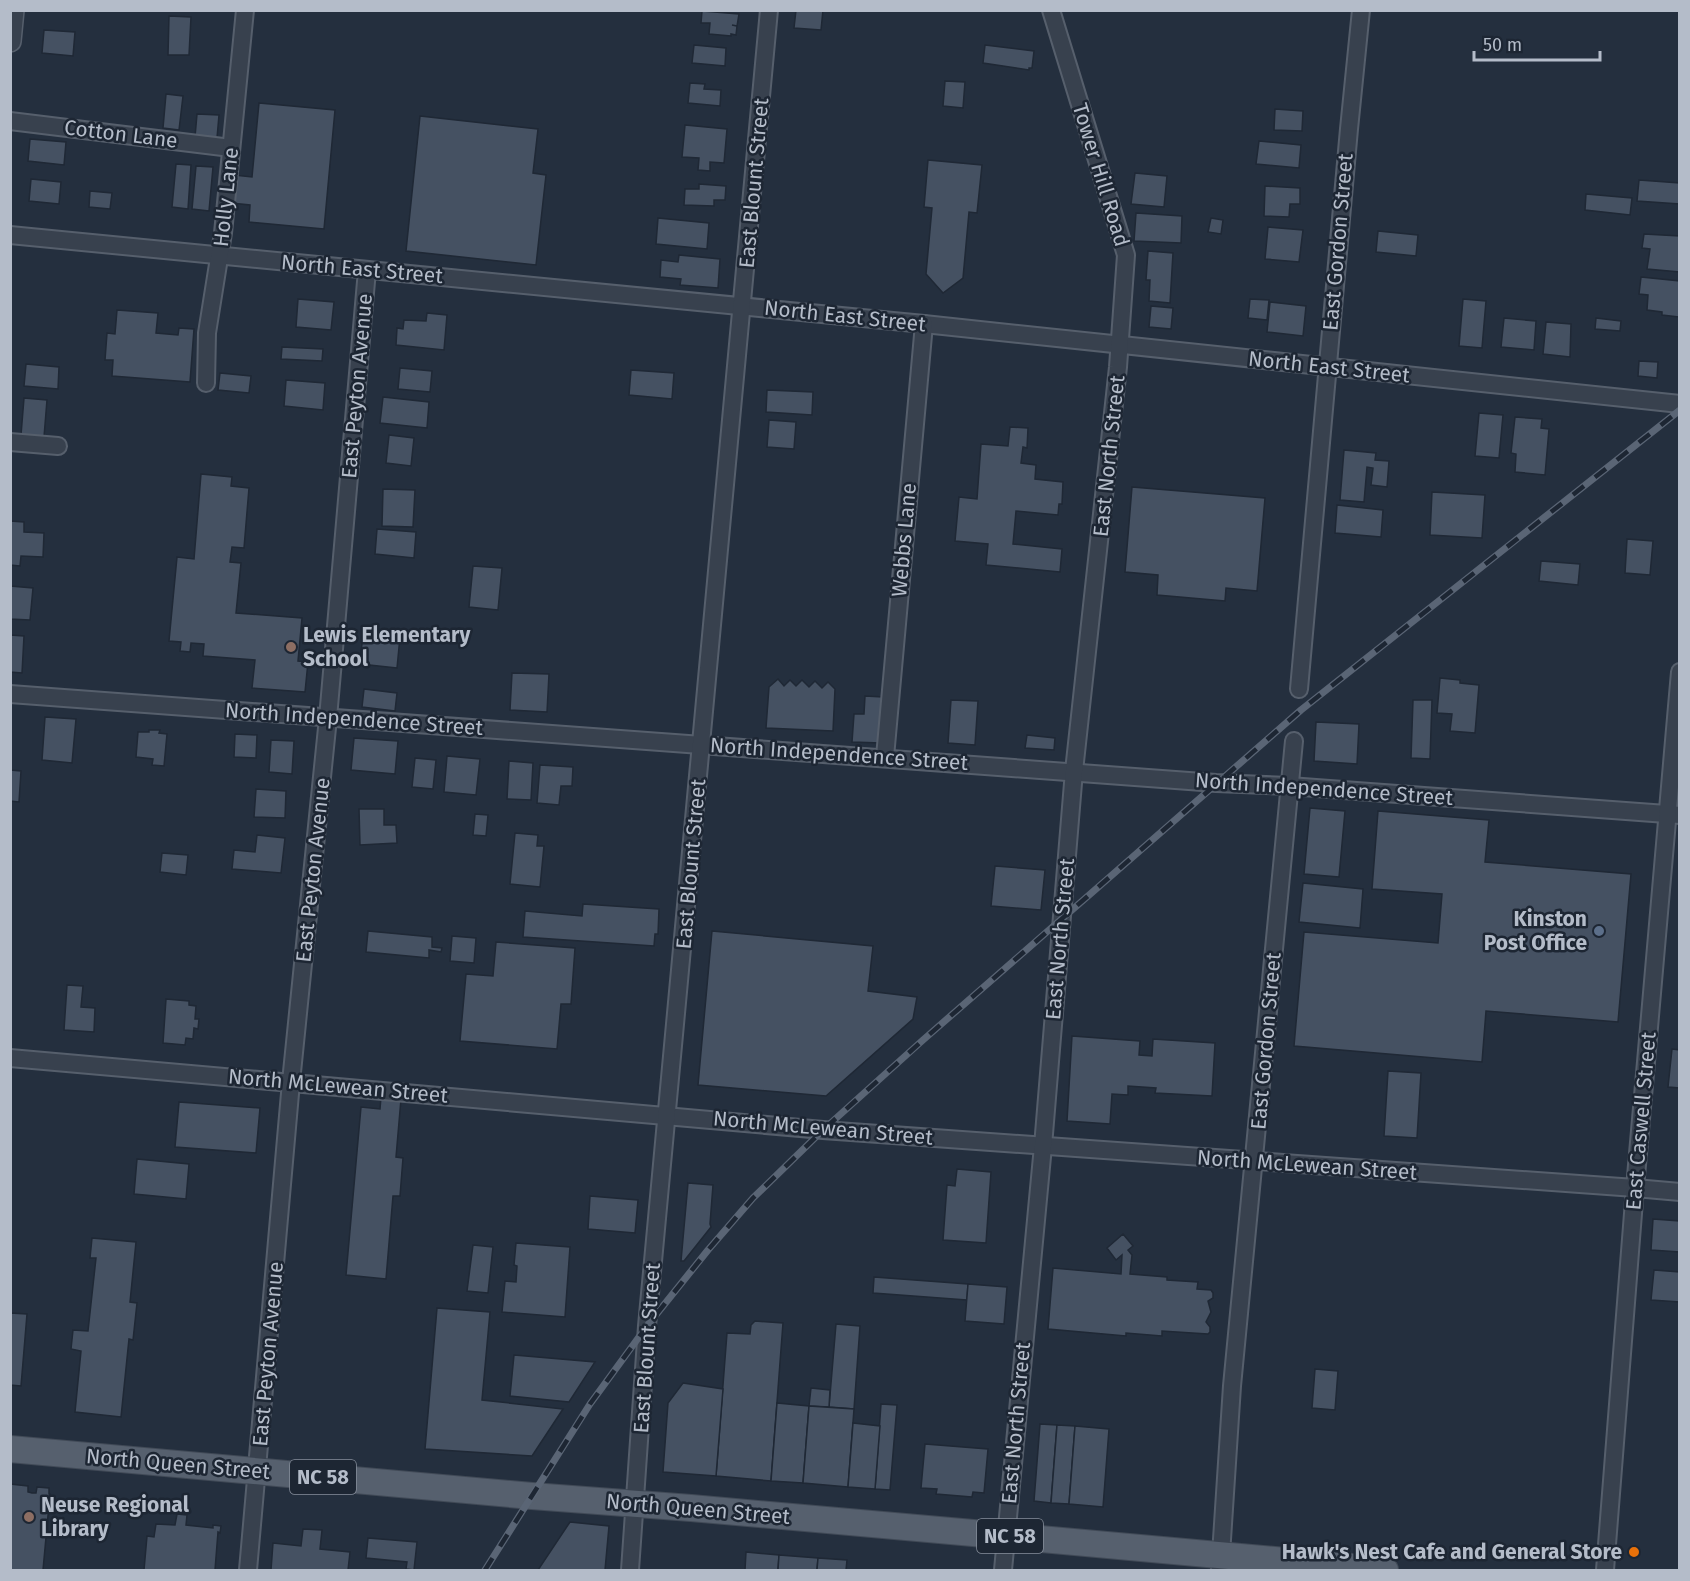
<svg xmlns="http://www.w3.org/2000/svg" width="1690" height="1581" viewBox="0 0 1690 1581" font-family="'Fira Sans',sans-serif">
	<style>
		.building { fill: #455162; stroke: #1f2835; stroke-width: 1.5 }
		.lines { fill: none; stroke-linecap: round; stroke-linejoin: round }
		.minor-casing { stroke: #565f6c; stroke-width: 20 }
		.tertiary-casing { stroke: #565f6c; stroke-width: 24 }
		.primary-casing { stroke: #414a57; stroke-width: 28 }
		.minor { stroke: #38414e; stroke-width: 16 }
		.tertiary { stroke: #38414e; stroke-width: 21 }
		.primary { stroke: #56606e; stroke-width: 26 }
		.rail-casing { stroke: #5a6575; stroke-width: 7 }
		.rail { stroke: #1d2633; stroke-width: 4.5; stroke-dasharray: 14; stroke-linecap: butt }
		.education-dot { fill: #8d6e63; stroke: #1d2633; stroke-width: 2 }
		.service-dot { fill: #5c6f8a; stroke: #1d2633; stroke-width: 2 }
		.food-dot { fill: #e8710a; stroke: #1d2633; stroke-width: 2 }
		.labels { text-anchor: middle; dominant-baseline: central; stroke-width: 5; stroke-linejoin: round; paint-order: stroke }
		.shield { fill: #1d2633; stroke: #878f9c; stroke-width: 1.5 }
		.shield-label { font-size: 20px; font-weight: bold; fill: #b4bcc9 }
		.street-label { font-size: 21px; fill: #b4bcc9; stroke: #1d2633 }
		.poi-label { font-size: 21px; font-weight: bold; fill: #b4bcc9; stroke: #1d2633; text-anchor: start }
	</style>
	<rect width="100%" height="100%" fill="#242f3e"/>
	<g class="building">
		<path d="M796 10H823L821 30 794 28Z"/>
		<path d="M702 11 739 14 737 26 732 25 737 26 736 35 731 34V36L709 34 710 23H701Z"/>
		<path d="M169 16 191 17 189 55H168Z"/>
		<path d="M44 30 75 32 73 56 42 53Z"/>
		<path d="M694 45 726 48 725 66 692 63Z"/>
		<path d="M985 45 1034 51 1032 68H1029V70L983 63Z"/>
		<path d="M945 81 965 82 963 108 943 106Z"/>
		<path d="M690 83 705 84 704 89 721 90 720 106 688 103Z"/>
		<path d="M166 94 183 96 179 130 163 128Z"/>
		<path d="M259 103 335 110 324 229 249 222 250 205 231 203 234 175 252 177Z"/>
		<path d="M1275 109 1303 111 1302 131 1274 130Z"/>
		<path d="M197 114 219 115 217 138 195 137Z"/>
		<path d="M420 116 538 129 533 173 546 175 536 265 406 251Z"/>
		<path d="M685 125 727 129 724 163 710 162V171L698 170 699 158 682 157Z"/>
		<path d="M30 139 66 142 64 165 28 161Z"/>
		<path d="M1259 141 1301 145 1299 168 1256 164Z"/>
		<path d="M928 160 982 165 977 213 969 212 963 278 943 293 926 274 932 208 924 207Z"/>
		<path d="M176 164 191 165 188 209 172 207Z"/>
		<path d="M196 166 213 167 209 211 192 209Z"/>
		<path d="M1135 173 1167 176 1164 207 1131 204Z"/>
		<path d="M31 179 61 182 59 204 29 201Z"/>
		<path d="M1639 180 1680 183V204L1637 201Z"/>
		<path d="M699 184 726 186 725 200H714V206L684 205 685 189H699Z"/>
		<path d="M1265 186 1300 188V204H1290L1289 217 1264 216Z"/>
		<path d="M90 191 112 193 110 209 89 207Z"/>
		<path d="M1586 194 1632 198 1630 215 1585 210Z"/>
		<path d="M1136 213 1182 216 1181 243 1134 241Z"/>
		<path d="M658 218 709 223 707 249 656 244Z"/>
		<path d="M1211 218 1223 220 1221 234 1208 232Z"/>
		<path d="M1268 227 1303 230 1299 262 1265 259Z"/>
		<path d="M1378 231 1418 235 1416 256 1376 252Z"/>
		<path d="M1644 234 1680 236V272L1647 269 1650 249 1642 248Z"/>
		<path d="M1148 251 1173 253 1170 303 1149 301 1150 280H1146Z"/>
		<path d="M679 255 720 259 718 288 680 285 681 279 660 277 661 260 678 262Z"/>
		<path d="M1641 277 1680 281 1679 317 1662 315V312L1647 310 1648 295 1639 294Z"/>
		<path d="M298 299 334 302 331 330 296 327Z"/>
		<path d="M1250 299 1269 300 1267 320 1248 318Z"/>
		<path d="M1463 299 1486 301 1482 348 1459 346Z"/>
		<path d="M1270 302 1306 306 1303 336 1267 332Z"/>
		<path d="M1151 306 1173 308 1171 329 1149 327Z"/>
		<path d="M117 310 158 313 156 333 178 335 179 328 194 329 190 382 112 376 113 360H105L107 333 115 334Z"/>
		<path d="M427 313 447 315 444 350 396 345 397 328 403 329 404 320 426 321Z"/>
		<path d="M1504 318 1536 321 1534 350 1501 347Z"/>
		<path d="M1596 318 1621 321 1620 331 1595 329Z"/>
		<path d="M1546 322 1571 324 1570 357 1543 354Z"/>
		<path d="M282 347 323 349 322 361 281 359Z"/>
		<path d="M1639 361 1658 362 1657 378 1638 376Z"/>
		<path d="M26 364 59 367 58 389 24 386Z"/>
		<path d="M400 368 432 371 430 392 398 389Z"/>
		<path d="M631 370 674 373 672 399 629 395Z"/>
		<path d="M220 373 251 376 249 393 218 390Z"/>
		<path d="M286 380 325 383 323 410 284 406Z"/>
		<path d="M767 390 813 392 812 415 766 412Z"/>
		<path d="M383 397 429 402 427 428 380 423Z"/>
		<path d="M24 398 47 400 44 437 21 435Z"/>
		<path d="M1479 413 1503 415 1499 458 1475 456Z"/>
		<path d="M1515 417 1542 419 1541 428 1549 429 1545 475 1515 472 1516 454 1511 453Z"/>
		<path d="M769 420 796 422 794 449 767 447Z"/>
		<path d="M1010 427 1028 428 1027 448 1023 447 1021 463 1036 465 1035 479 1063 482 1062 504H1059L1058 515 1016 511 1013 544 1062 549 1060 572 986 565 988 544 955 541 959 497 977 499 981 444 1008 446Z"/>
		<path d="M389 435 414 438 411 466 386 463Z"/>
		<path d="M1344 450 1376 453 1375 460 1389 461 1387 487 1371 485 1373 468 1367 467 1364 502 1340 500Z"/>
		<path d="M201 474 232 477 231 486 249 488 244 548 232 547 230 562 241 563 236 613 302 618 298 661 308 662 305 692 252 688 255 660 203 656 204 644 191 643 190 652 180 651 181 642 169 641 177 557 194 559Z"/>
		<path d="M1132 487 1265 498 1257 591 1226 588 1225 601 1157 595 1158 575 1125 572Z"/>
		<path d="M383 489 415 490 413 527 382 526Z"/>
		<path d="M1432 492 1485 495 1482 538 1430 535Z"/>
		<path d="M1337 505 1383 510 1381 537 1335 533Z"/>
		<path d="M10 521 24 522V532L44 533 43 557 21 556 20 566 10 565Z"/>
		<path d="M377 529 416 532 414 558 375 554Z"/>
		<path d="M1627 539 1653 541 1650 575 1625 573Z"/>
		<path d="M1541 561 1580 564 1578 585 1539 581Z"/>
		<path d="M473 566 502 568 498 610 469 607Z"/>
		<path d="M10 586 33 588 30 620 10 619Z"/>
		<path d="M363 633 400 637 397 668 360 664Z"/>
		<path d="M10 635 24 636 22 673 10 672Z"/>
		<path d="M512 673 549 674 547 712 510 710Z"/>
		<path d="M1440 678 1460 680V683L1479 685 1475 733 1450 731 1452 714 1437 713Z"/>
		<path d="M778 679 784 686 790 680 796 686 802 680 809 687 815 681 822 688 828 682 835 689 833 731 766 728 769 687Z"/>
		<path d="M364 689 397 693 395 711 362 707Z"/>
		<path d="M865 696 883 697 881 743 852 742 854 714H864Z"/>
		<path d="M951 700 978 701 975 745 948 743Z"/>
		<path d="M1413 700H1432L1430 759 1411 758Z"/>
		<path d="M45 717 76 719 72 763 42 760Z"/>
		<path d="M1316 722 1359 724 1357 764 1314 761Z"/>
		<path d="M149 730H160L159 733 167 734 164 766 152 765 153 759 136 757 138 732H149Z"/>
		<path d="M235 734 257 735 256 758 234 757Z"/>
		<path d="M1027 735 1055 738 1054 750 1025 748Z"/>
		<path d="M354 738 398 741 395 774 351 770Z"/>
		<path d="M271 740 294 741 292 774 269 772Z"/>
		<path d="M447 756 480 759 476 795 444 792Z"/>
		<path d="M415 758 436 760 433 789 412 787Z"/>
		<path d="M509 761 533 763 531 800 507 799Z"/>
		<path d="M540 765 573 767 572 786H561L559 805 537 803Z"/>
		<path d="M10 770 21 771 19 802 10 801Z"/>
		<path d="M256 789 286 791 285 818 254 817Z"/>
		<path d="M1310 808 1345 811 1339 877 1304 874Z"/>
		<path d="M359 809H384V825H396L397 843 360 845Z"/>
		<path d="M1378 811 1489 820 1485 862 1631 874 1618 1022 1486 1011 1482 1062 1294 1046 1304 932 1438 943 1442 894 1372 889Z"/>
		<path d="M475 814 488 815 486 836 473 835Z"/>
		<path d="M515 833 538 835 537 846H544L540 887 510 884Z"/>
		<path d="M257 835 285 838 281 873 232 869 234 850 255 852Z"/>
		<path d="M162 853 188 855 186 875 160 872Z"/>
		<path d="M995 866 1045 870 1041 910 991 906Z"/>
		<path d="M1303 883 1363 889 1360 928 1299 922Z"/>
		<path d="M583 904 659 909 658 934H655L654 946 523 937 525 911 582 916Z"/>
		<path d="M368 931 432 937V947L442 948 441 952 429 950V958L366 952Z"/>
		<path d="M712 931 873 946 868 991 917 997 913 1019 826 1096 698 1085Z"/>
		<path d="M452 936 476 938 474 963 450 961Z"/>
		<path d="M496 942 575 948 571 1004H561L557 1049 460 1041 466 974 493 976Z"/>
		<path d="M67 985 83 986 81 1007 95 1008 94 1032 64 1030Z"/>
		<path d="M166 999 189 1001V1005L196 1006 195 1019H199L198 1029 194 1028 193 1039 186 1038 185 1045 163 1043Z"/>
		<path d="M1072 1036 1140 1041 1139 1055 1152 1056 1153 1039 1215 1043 1212 1096 1155 1093 1156 1088 1128 1086V1095L1112 1094 1110 1124 1067 1121Z"/>
		<path d="M1672 1049 1680 1050V1088L1668 1087Z"/>
		<path d="M1388 1071 1421 1073 1417 1138 1384 1136Z"/>
		<path d="M381 1097 401 1099 396 1157 403 1158 400 1196H393L386 1279 346 1275 361 1107 380 1109Z"/>
		<path d="M179 1102 260 1108 256 1153 175 1147Z"/>
		<path d="M137 1159 189 1164 186 1199 134 1194Z"/>
		<path d="M957 1169 991 1172 986 1243 943 1240 947 1185 955 1186Z"/>
		<path d="M688 1183 713 1185 710 1224 711 1227 684 1261H681Z"/>
		<path d="M590 1196 638 1200 635 1233 588 1229Z"/>
		<path d="M1653 1219 1680 1221V1252L1651 1250Z"/>
		<path d="M1123 1234 1133 1246 1128 1250 1132 1255 1130 1274 1167 1277V1280L1198 1282 1197 1289 1211 1290 1213 1293V1298L1208 1301 1211 1312 1206 1322 1210 1327V1332L1208 1334 1162 1331V1336L1126 1333V1336L1048 1329 1053 1268 1121 1274 1122 1255 1116 1260 1107 1248Z"/>
		<path d="M92 1238 136 1242 130 1302 137 1303 133 1340 129 1339 121 1417 75 1412 81 1351 71 1349 73 1330 88 1331 96 1258H90Z"/>
		<path d="M516 1243 570 1247 565 1317 502 1312 505 1281 516 1282 517 1266 514 1265Z"/>
		<path d="M473 1245 493 1247 488 1293 467 1291Z"/>
		<path d="M1654 1270 1680 1272V1302L1651 1300Z"/>
		<path d="M874 1277 968 1284 967 1300 873 1293Z"/>
		<path d="M968 1284 1007 1287 1004 1324 965 1321Z"/>
		<path d="M437 1308 490 1312 482 1400 563 1409 532 1456 425 1449Z"/>
		<path d="M10 1313 27 1314 21 1386 10 1385Z"/>
		<path d="M755 1321 783 1323 771 1481 716 1476 727 1333 750 1334 751 1325Z"/>
		<path d="M836 1324 860 1326 854 1409 829 1407Z"/>
		<path d="M514 1355 595 1362 569 1402 510 1396Z"/>
		<path d="M1315 1369 1338 1371 1335 1410 1312 1408Z"/>
		<path d="M683 1383 723 1389 716 1476 663 1472 668 1403Z"/>
		<path d="M811 1388 830 1390 829 1407 809 1406Z"/>
		<path d="M777 1403 809 1406 803 1483 771 1481Z"/>
		<path d="M881 1404 897 1405 890 1490 875 1489Z"/>
		<path d="M809 1406 854 1409 848 1487 803 1483Z"/>
		<path d="M853 1423 880 1426 875 1489 848 1487Z"/>
		<path d="M1040 1424 1057 1425 1051 1503 1034 1501Z"/>
		<path d="M1057 1425 1075 1426 1069 1504 1051 1503Z"/>
		<path d="M1075 1426 1109 1429 1103 1507 1069 1504Z"/>
		<path d="M925 1444 988 1449 984 1493 973 1492 972 1497 936 1494 937 1489 921 1488Z"/>
		<path d="M10 1484 28 1486V1492L32 1493H36L37 1487 49 1488V1494H50L43 1570H10Z"/>
		<path d="M177 1514 187 1515 186 1525 213 1528V1525L221 1526 220 1533 218 1532 215 1570H144L147 1536 154 1537 156 1524 175 1525Z"/>
		<path d="M570 1522 609 1526 605 1570H538Z"/>
		<path d="M303 1529 322 1530 320 1549 350 1552 348 1570H271L273 1543 301 1546Z"/>
		<path d="M368 1538 417 1542 414 1570 406 1569 407 1562 366 1558Z"/>
		<path d="M746 1552 779 1555 778 1570H745Z"/>
		<path d="M779 1555 818 1558 817 1570H778Z"/>
		<path d="M818 1558 847 1560 846 1570H817Z"/>
	</g>
	<g class="lines">
		<g class="minor-casing">
			<g id="minor">
				<path d="M10 121 231 148"/>
				<path d="M10 235 924 324 1680 404"/>
				<path d="M206 383 207 333 223 233 245 10"/>
				<path d="M10 442 58 446"/>
				<path d="M1299 689 1349 129 1361 10"/>
				<path d="M10 694 1216 783 1289 786 1680 815"/>
				<path d="M885 757 924 324"/>
				<path d="M10 1058 823 1130 1635 1188 1680 1192"/>
				<path d="M248 1570 291 1082 328 718 367 270"/>
				<path d="M630 1570 647 1326 769 10"/>
				<path d="M1003 1570 1043 1146 1074 771 1118 367 1126 255 1051 10"/>
				<path d="M1220 1570 1232 1386 1294 741"/>
				<path d="M1605 1570 1635 1188 1680 672"/>
			</g>
		</g>
		<g class="tertiary-casing">
			<path id="tertiary" d="M10 41 13 10"/>
		</g>
		<g class="primary-casing">
			<path id="primary" d="M10 1449 532 1496 691 1508 1007 1536 1385 1570"/>
		</g>
		<use href="#minor" class="minor"/>
		<use href="#tertiary" class="tertiary"/>
		<use href="#primary" class="primary"/>
		<g class="rail-casing">
			<path id="rail" d="M485 1570 590 1404 647 1326 708 1250 753 1198 823 1130 923 1040 1301 710 1680 410"/>
		</g>
		<use href="#rail" class="rail"/>
	</g>
	<g class="education-dot">
		<circle cx="291" cy="647" r="6"/>
		<circle cx="29" cy="1517" r="6"/>
	</g>
	<circle class="service-dot" cx="1599" cy="931" r="6"/>
	<circle class="food-dot" cx="1634" cy="1552" r="6"/>
	<g class="labels">
		<g class="shield">
			<rect x="290" y="1460" width="66" height="34" rx="4.5"/>
			<rect x="977" y="1519" width="66" height="34" rx="4.5"/>
		</g>
		<g class="shield-label">
			<text x="323" y="1477">NC 58</text>
			<text x="1010" y="1536">NC 58</text>
		</g>
		<g class="street-label">
			<text transform="translate(121 134) rotate(7)">Cotton Lane</text>
			<text transform="translate(1101 175) rotate(73)">Tower Hill Road</text>
			<text transform="translate(754 183) rotate(-85)">East Blount Street</text>
			<text transform="translate(226 197) rotate(-84)">Holly Lane</text>
			<text transform="translate(1338 242) rotate(-85)">East Gordon Street</text>
			<text transform="translate(362 269) rotate(5)">North East Street</text>
			<text transform="translate(845 316) rotate(6)">North East Street</text>
			<text transform="translate(1329 367) rotate(6)">North East Street</text>
			<text transform="translate(357 386) rotate(-85)">East Peyton Avenue</text>
			<text transform="translate(1109 456) rotate(-84)">East North Street</text>
			<text transform="translate(904 540) rotate(-85)">Webbs Lane</text>
			<text transform="translate(354 719) rotate(4)">North Independence Street</text>
			<text transform="translate(839 754) rotate(4)">North Independence Street</text>
			<text transform="translate(1324 789) rotate(4)">North Independence Street</text>
			<text transform="translate(691 864) rotate(-85)">East Blount Street</text>
			<text transform="translate(313 870) rotate(-84)">East Peyton Avenue</text>
			<text transform="translate(1060 939) rotate(-85)">East North Street</text>
			<text transform="translate(1266 1041) rotate(-85)">East Gordon Street</text>
			<text transform="translate(338 1086) rotate(5)">North McLewean Street</text>
			<text transform="translate(1641 1121) rotate(-85)">East Caswell Street</text>
			<text transform="translate(823 1128) rotate(5)">North McLewean Street</text>
			<text transform="translate(1307 1165) rotate(4)">North McLewean Street</text>
			<text transform="translate(647 1348) rotate(-86)">East Blount Street</text>
			<text transform="translate(268 1354) rotate(-85)">East Peyton Avenue</text>
			<text transform="translate(1016 1423) rotate(-85)">East North Street</text>
			<text transform="translate(178 1464) rotate(5)">North Queen Street</text>
			<text transform="translate(698 1509) rotate(5)">North Queen Street</text>
		</g>
		<g class="poi-label">
			<text x="303" y="635">Lewis Elementary<tspan x="303" dy="24">School</tspan></text>
			<text x="1587" y="919" text-anchor="end">Kinston<tspan x="1587" dy="24">Post Office</tspan></text>
			<text x="41" y="1505">Neuse Regional<tspan x="41" dy="24">Library</tspan></text>
			<text x="1622" y="1552" text-anchor="end">Hawk's Nest Cafe and General Store</text>
		</g>
	</g>
	<rect width="1690" height="1581" fill="none" stroke="#b4bcc9" stroke-width="24"/>
	<path d="M1474 51v9h126v-9" fill="none" stroke="#b4bcc9" stroke-width="3"/>
	<text x="1483" y="51" font-size="18" fill="#b4bcc9" stroke="#1d2633" stroke-width="4.5" paint-order="stroke">50 m</text>
</svg>
